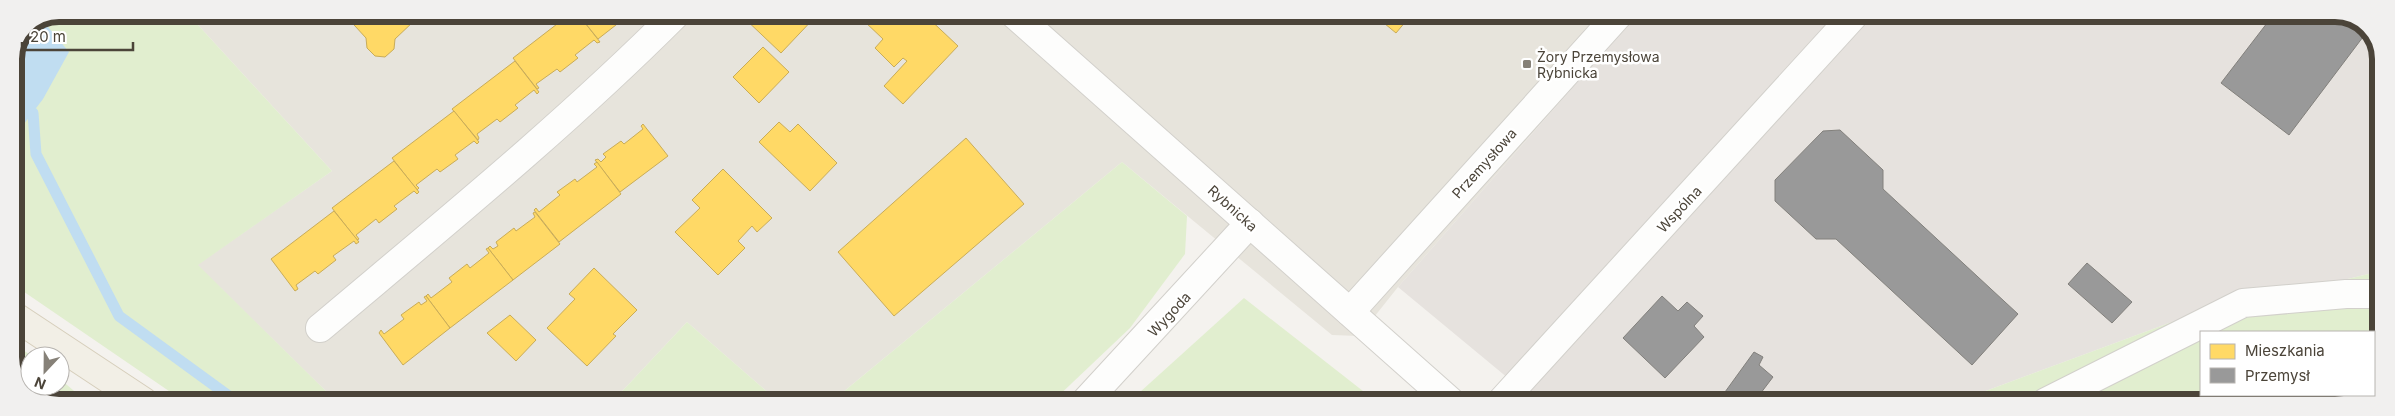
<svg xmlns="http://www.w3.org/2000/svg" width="2395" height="416" viewBox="0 0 2395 416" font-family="Inter,sans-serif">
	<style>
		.residential { fill: #e7e4dc }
		.industrial { fill: #e6e2de }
		.green { fill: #e1eecf }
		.water { fill: #c0ddf1 }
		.homes { fill: #ffd966; stroke: #c9ac58 }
		.industry { fill: #999; stroke: #82807c }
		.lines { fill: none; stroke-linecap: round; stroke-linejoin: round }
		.stream { stroke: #c0ddf1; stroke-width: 11 }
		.minor-casing { stroke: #d2d0cb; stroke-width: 30 }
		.major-casing { stroke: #d6cebb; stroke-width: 30 }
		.minor { stroke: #fdfdfc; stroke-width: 28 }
		.major { stroke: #f2efe6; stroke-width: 28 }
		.poi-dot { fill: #868178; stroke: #fff; stroke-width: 2 }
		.labels { text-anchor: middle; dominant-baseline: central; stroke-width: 5; stroke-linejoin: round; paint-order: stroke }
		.poi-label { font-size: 14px; fill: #4b4439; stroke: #fff; text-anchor: start }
		.street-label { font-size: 14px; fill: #4b4439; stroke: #fff }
		.rim { fill: none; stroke: #4b4439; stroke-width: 6 }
	</style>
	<rect width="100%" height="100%" fill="#f4f2ee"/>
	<path class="residential" d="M188 14H1637L1398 287 1359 336 1332 335 1122 162 831 402H779L687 322 612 402H337L197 265 332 171Z"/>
	<path class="industrial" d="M1637 14H2342L2368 27 2381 54V271L2180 319 1956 402H1537L1398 287Z"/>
	<g class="green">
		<path d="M60 14H188L332 171 198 265 337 402H185L14 285V60L27 27Z"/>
		<path d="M1122 162 1187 216 1185 254 1130 328 1052 402H831Z"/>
		<path d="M2381 271V363L2374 376V332H2201V395H2356L2336 402H1956L2180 319Z"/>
		<path d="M1244 298 1377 402H1129Z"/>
		<path d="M687 322 779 402H612Z"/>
		<path d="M14 344 32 356H30V386H60V379L87 402H53L27 389 14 362Z"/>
	</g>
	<path class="water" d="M43 21 69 52 43 99 14 137V60L27 27Z"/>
	<g class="homes">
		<path d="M344 14H407L414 21 395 39 394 49 385 57 375 56 367 48 366 38Z"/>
		<path d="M570 14H578L600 42 597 43 594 40 575 55 578 58 560 72 557 69 536 84 539 88 537 89 513 58Z"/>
		<path d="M578 14H630L598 39Z"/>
		<path d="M745 14H816L817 15 781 53 742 16Z"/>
		<path d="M871 14H924L958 46 903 104 884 86 907 61 903 58 894 67 875 48 883 39 864 21Z"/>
		<path d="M1373 14H1412L1396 33Z"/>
		<path d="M763 47 789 72 759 103 733 77Z"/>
		<path d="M515 61 539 92 537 94 534 90 515 105 518 108 500 122 497 119 477 134 479 138 478 140 452 109Z"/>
		<path d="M454 111 479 142 477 144 474 141 455 155 458 159 440 172 437 169 416 185 419 188 417 190 392 158Z"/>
		<path d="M779 122 790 132 798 124 837 163 810 191 759 142Z"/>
		<path d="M643 124 668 156 620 192 595 160 598 159 601 162 606 157 603 154 621 141 624 144 643 129 641 126Z"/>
		<path d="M966 138 1024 204 894 316 838 252Z"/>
		<path d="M394 161 419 192 417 194 414 191 394 206 397 209 379 223 376 219 356 235 359 239 357 240 332 208Z"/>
		<path d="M597 162 621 194 559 242 534 210 536 208 539 212 560 195 557 192 575 179 577 182 597 167 594 164Z"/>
		<path d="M723 169 772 218 757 232 752 226 738 241 745 248 718 275 675 232 700 208 692 200Z"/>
		<path d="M334 211 359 242 356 244 354 241 333 256 336 260 318 274 315 271 296 285 298 289 295 291 271 259Z"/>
		<path d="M535 212 560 244 513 280 488 248 490 246 493 249 498 246 496 242 514 228 516 231 535 217 533 213Z"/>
		<path d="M488 248 513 280 450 328 426 296 428 294 431 298 452 282 449 278 467 264 470 268 489 253 486 249Z"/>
		<path d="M594 268 637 310 613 334 616 336 587 366 547 328 575 299 569 294Z"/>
		<path d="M426 296 450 328 403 365 379 333 381 330 384 334 404 319 401 315 419 302 421 305 427 301 424 297Z"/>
		<path d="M510 315 536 340 516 361 487 333Z"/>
	</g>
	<g class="industry">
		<path d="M2274 14H2342L2369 29 2289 135 2221 83Z"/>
		<path d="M1840 130 1883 170V189L2018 314 1972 365 1836 239H1816L1775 201V180L1823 131Z"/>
		<path d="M2087 263 2132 302 2112 323 2068 284Z"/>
		<path d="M1662 296 1678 311 1687 302 1703 316 1694 326 1704 337 1665 378 1623 338Z"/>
		<path d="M1754 352 1763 357 1759 365 1773 377 1754 402H1739L1725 392Z"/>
	</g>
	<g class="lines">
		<path class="stream" d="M33 113 36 154 119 316 237 402"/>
		<g class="minor-casing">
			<g id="minor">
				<path d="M1014 14 1451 402"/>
				<path d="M1350 312 1619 14"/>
				<path d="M320 328C441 226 564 126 676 14"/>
				<path d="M1085 402 1250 223"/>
				<path d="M1501 402 1855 14"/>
				<path d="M2046 402 2243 303 2346 294H2381"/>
			</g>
		</g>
		<g class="major-casing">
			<path id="major" d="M14 316 144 402"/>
		</g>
		<use href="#minor" class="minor"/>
		<use href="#major" class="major"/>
	</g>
	<rect class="poi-dot" x="1522" y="59" width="10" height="10" rx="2.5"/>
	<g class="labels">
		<g class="poi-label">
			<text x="1537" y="56">Żory Przemysłowa<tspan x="1537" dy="16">Rybnicka</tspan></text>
		</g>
		<g class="street-label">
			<text transform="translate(1484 163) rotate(-48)">Przemysłowa</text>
			<text transform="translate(1233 208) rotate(42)">Rybnicka</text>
			<text transform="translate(1679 209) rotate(-47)">Wspólna</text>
			<text transform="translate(1169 314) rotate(-47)">Wygoda</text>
		</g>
	</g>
	<path d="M0 0H2395V416H0ZM59 22H2335A37 37 0 0 1 2372 59V357A37 37 0 0 1 2335 394H59A37 37 0 0 1 22 357V59A37 37 0 0 1 59 22Z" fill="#f1f0ef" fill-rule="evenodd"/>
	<path class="rim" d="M59 22H2335A37 37 0 0 1 2372 59V357A37 37 0 0 1 2335 394H59A37 37 0 0 1 22 357V59A37 37 0 0 1 59 22Z"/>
	<rect x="2200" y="331" width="175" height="65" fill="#ffffff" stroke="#b7b4b0"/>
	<rect x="2210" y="344" width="25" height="15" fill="#ffd966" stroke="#b7b4b0"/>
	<text x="2245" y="356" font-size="15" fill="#4b4439">Mieszkania</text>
	<rect x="2210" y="368" width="25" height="15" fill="#999999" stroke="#b7b4b0"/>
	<text x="2245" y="381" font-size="15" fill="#4b4439">Przemysł</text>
	<g transform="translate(45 371) rotate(202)"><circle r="24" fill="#ffffff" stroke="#b7b4b0"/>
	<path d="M0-4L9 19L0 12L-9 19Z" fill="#868178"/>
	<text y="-8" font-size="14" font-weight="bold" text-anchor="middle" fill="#4b4439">N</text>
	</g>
	<path d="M22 42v8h111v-8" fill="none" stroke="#4b4439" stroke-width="2.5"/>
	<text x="30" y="42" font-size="15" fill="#4b4439" stroke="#ffffff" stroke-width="4" paint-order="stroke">20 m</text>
</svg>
